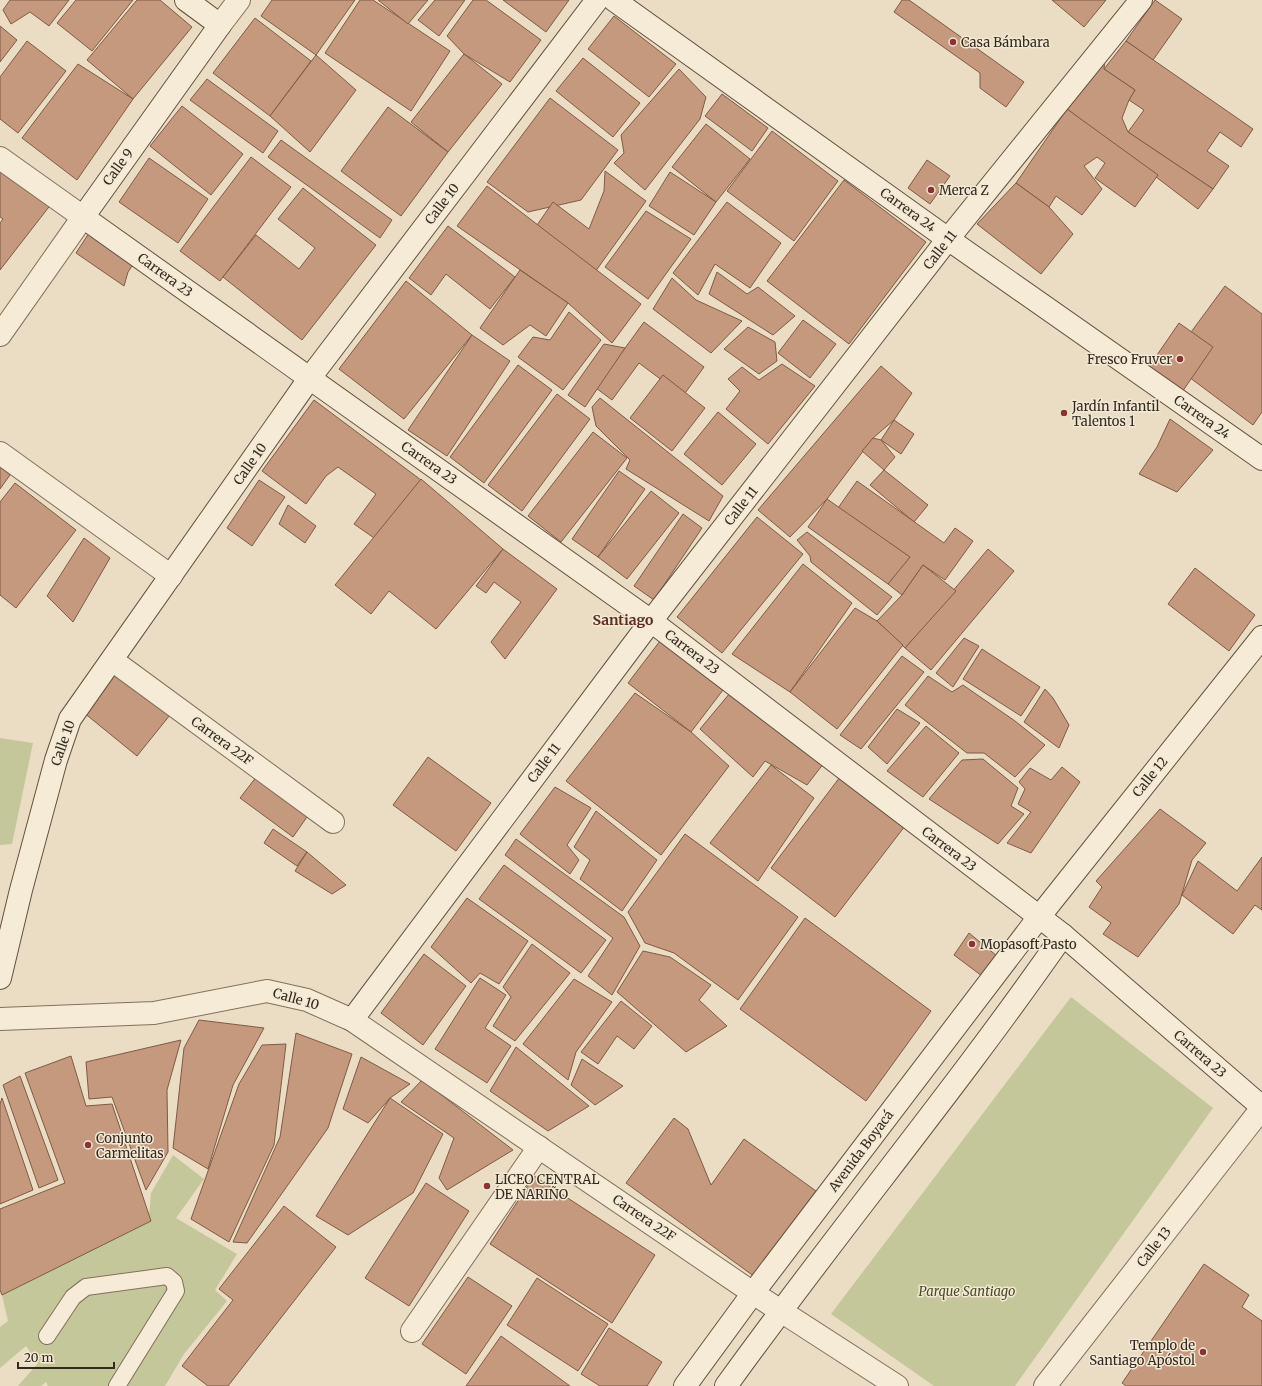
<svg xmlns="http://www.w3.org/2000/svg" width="1262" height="1386" viewBox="0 0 1262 1386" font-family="Merriweather,serif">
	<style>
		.green { fill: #c3c799 }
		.building { fill: #c4997e; stroke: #7f5a45 }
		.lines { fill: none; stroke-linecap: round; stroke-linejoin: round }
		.lane-casing { stroke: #83705c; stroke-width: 18 }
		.street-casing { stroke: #83705c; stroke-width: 24 }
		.secondary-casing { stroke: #645140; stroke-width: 24 }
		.lane { stroke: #f5ebd7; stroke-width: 16 }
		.street { stroke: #f5ebd7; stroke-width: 22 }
		.secondary { stroke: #f5ebd7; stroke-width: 22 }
		.poi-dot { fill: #8c3235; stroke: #f2e8d3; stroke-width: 1.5 }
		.labels { text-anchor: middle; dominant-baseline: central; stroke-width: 3; stroke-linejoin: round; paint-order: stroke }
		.poi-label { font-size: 13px; fill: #34291f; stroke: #f2e8d3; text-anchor: start }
		.street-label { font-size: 13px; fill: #34291f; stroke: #f2e8d3 }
		.park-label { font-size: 13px; font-style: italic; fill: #464e27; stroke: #f2e8d3 }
		.neighbourhood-label { font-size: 14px; font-weight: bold; fill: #5d2d22; stroke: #f2e8d3 }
	</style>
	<rect width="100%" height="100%" fill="#eaddc4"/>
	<g class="green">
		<path d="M0 738 33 743 12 844 0 845Z"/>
		<path d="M1071 997 1213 1108 1015 1386H934L831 1314Z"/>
		<path d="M173 1155 204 1179 176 1218 237 1254 215 1290 227 1301 184 1354 165 1386H48L46 1382 41 1386H18L38 1363 26 1346 0 1368V1327L8 1321 2 1295 149 1216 151 1193Z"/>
	</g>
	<g class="building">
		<path d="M10 0H69L49 26 30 12 11 24 3 10Z"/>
		<path d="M76 0H133L92 51 57 23Z"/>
		<path d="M137 0H160L192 27 133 99 87 60Z"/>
		<path d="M272 0H355L316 55 261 16Z"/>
		<path d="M360 0H373L450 51 411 111 325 53Z"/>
		<path d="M378 0H428L408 24Z"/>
		<path d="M435 0H465L439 36 418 20Z"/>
		<path d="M473 0H486L541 40 510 82 464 54 447 36Z"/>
		<path d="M503 0H569L546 32Z"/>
		<path d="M902 0H909L1024 82 1006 107 980 88V73L894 12Z"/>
		<path d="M1052 0H1106L1084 27Z"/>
		<path d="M1155 0 1182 19 1153 60 1126 41Z"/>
		<path d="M614 16 676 64 649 97 588 49Z"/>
		<path d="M255 18 311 61 270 116 213 73Z"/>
		<path d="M0 26 17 40 0 62Z"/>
		<path d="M27 41 66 71 18 133 0 119V77Z"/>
		<path d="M1126 41 1253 129 1241 147 1220 132 1207 151 1229 166 1213 189 1128 132 1144 110 1129 100 1135 90 1104 69Z"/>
		<path d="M464 54 502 84 448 152 411 122Z"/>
		<path d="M316 55 356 90 310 152 270 116Z"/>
		<path d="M583 58 640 103 613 137 556 91Z"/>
		<path d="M1105 58 1104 69 1135 90 1129 100 1122 118 1128 132 1213 189 1198 209 1067 109Z"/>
		<path d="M78 64 133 99 77 180 22 138Z"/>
		<path d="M679 69 706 97 700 119 645 190 614 163 624 153 621 135Z"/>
		<path d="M207 79 278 131 263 153 190 100Z"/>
		<path d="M722 94 768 128 752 151 705 116Z"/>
		<path d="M550 98 618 150 581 200 528 212 487 182Z"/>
		<path d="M182 106 243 154 211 195 150 146Z"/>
		<path d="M388 107 448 152 401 216 341 171Z"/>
		<path d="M1067 109 1158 175 1135 207 1095 178 1105 163 1097 157 1084 166 1102 189 1082 215 1056 196 1049 207 1016 183Z"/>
		<path d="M706 124 750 159 716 202 672 167Z"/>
		<path d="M772 131 838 181 794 241 727 191Z"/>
		<path d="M281 140 392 220 380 238 268 157Z"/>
		<path d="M251 157 291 187 220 281 180 251Z"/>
		<path d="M149 158 208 199 178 243 119 202Z"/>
		<path d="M927 160 950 176 930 204 908 188Z"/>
		<path d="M0 169 52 203 0 270V223L3 219 0 217Z"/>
		<path d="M605 171 646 201 595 272 535 228 553 202 589 229 604 191Z"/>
		<path d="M670 172 716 202 694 235 649 206Z"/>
		<path d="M844 180 926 242 849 344 767 281Z"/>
		<path d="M1016 183 1049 207 1073 234 1041 274 977 224Z"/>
		<path d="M487 186 641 304 612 343 568 303 457 226Z"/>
		<path d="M303 188 376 245 302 340 223 277 256 235 299 269 315 248 278 219Z"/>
		<path d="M727 202 781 243 750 288 715 264 698 295 673 273Z"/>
		<path d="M646 211 691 239 648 299 605 267Z"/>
		<path d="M448 226 515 277 490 309 446 274 431 295 409 278Z"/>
		<path d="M89 233 134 263 128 272 124 286 76 253Z"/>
		<path d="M520 270 568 303 546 336 530 325 503 345 480 328Z"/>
		<path d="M717 272 747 294 758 287 795 316 773 335 709 294Z"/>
		<path d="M672 278 696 300 742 321 711 353 653 309Z"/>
		<path d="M406 281 472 335 404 419 339 369Z"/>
		<path d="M1225 286 1262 314V412L1253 425 1169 362Z"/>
		<path d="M569 312 601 340 563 390 518 357 533 337 550 340Z"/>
		<path d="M803 320 836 344 810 378 778 353Z"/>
		<path d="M644 322 704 367 683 396 639 363 612 400 596 388Z"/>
		<path d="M1179 323 1213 347 1180 395 1146 371Z"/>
		<path d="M748 327 775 342 777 361 759 374 724 349Z"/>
		<path d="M472 335 510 361 447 456 408 430Z"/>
		<path d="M604 344 625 348 585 407 568 395Z"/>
		<path d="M782 364 815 386 768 444 726 409 740 391 728 379 742 367 759 380Z"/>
		<path d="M518 365 552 390 484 483 450 457Z"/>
		<path d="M881 366 912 393 894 420 873 438 827 499 790 537 758 510Z"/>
		<path d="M663 375 705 408 672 451 630 418Z"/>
		<path d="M557 394 590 419 522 511 488 485Z"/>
		<path d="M600 398 723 496 709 521 626 469 630 460 596 426 592 407Z"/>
		<path d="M314 400 421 480 377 540 354 524 376 494 338 467 326 476 306 504 262 471Z"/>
		<path d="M718 412 756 444 722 485 684 454Z"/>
		<path d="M1170 419 1213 450 1177 492 1139 474 1157 447Z"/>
		<path d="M894 420 914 434 901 454 881 440Z"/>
		<path d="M593 432 627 458 561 542 528 516Z"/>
		<path d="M873 438 881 440 895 457 884 470 862 451Z"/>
		<path d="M0 467 10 475 0 489Z"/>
		<path d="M884 470 928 505 914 522 870 485Z"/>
		<path d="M619 471 645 489 598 557 572 539Z"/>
		<path d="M421 479 503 549 436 629 389 591 371 614 335 585Z"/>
		<path d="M259 480 285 497 252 546 227 528Z"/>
		<path d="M857 481 944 543 955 528 973 541 945 580 923 565 902 595 888 584 907 557 838 508Z"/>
		<path d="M15 483 76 530 16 608 0 595V502Z"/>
		<path d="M651 491 679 513 627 579 598 557Z"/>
		<path d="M827 499 910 557 888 584 808 527Z"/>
		<path d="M288 505 316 526 305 543 279 524Z"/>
		<path d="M683 514 702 528 654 600 634 586Z"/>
		<path d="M757 517 803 554 722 653 677 617Z"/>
		<path d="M807 532 892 597 877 615 811 562 810 556 797 540Z"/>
		<path d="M84 538 110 558 73 622 47 596Z"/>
		<path d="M503 549 557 589 505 659 491 642 521 602 494 582 486 593 476 586Z"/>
		<path d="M988 549 1014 571 931 670 905 648Z"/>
		<path d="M803 564 852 603 790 692 732 654Z"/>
		<path d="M923 565 956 591 905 648 877 621 902 595Z"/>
		<path d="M1195 568 1255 615 1229 651 1168 604Z"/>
		<path d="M855 608 877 621 903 645 837 729 790 692Z"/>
		<path d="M964 638 979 646 953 687 936 673Z"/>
		<path d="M660 641 723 690 691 732 628 683Z"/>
		<path d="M982 649 1040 687 1021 716 963 679Z"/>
		<path d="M902 656 924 672 861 749 840 735Z"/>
		<path d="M116 671 170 715 137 756 83 712Z"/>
		<path d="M928 676 952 692 963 685 1015 721 1045 745 1015 777 984 753H967L905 705Z"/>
		<path d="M1045 689 1053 698 1069 725 1059 748 1024 722Z"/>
		<path d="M635 693 691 732 729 766 661 855 566 781Z"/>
		<path d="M730 693 824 763 807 785 765 761 753 777 700 729Z"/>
		<path d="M897 709 920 723 887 764 868 747Z"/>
		<path d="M926 726 959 753 923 797 887 771Z"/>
		<path d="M428 757 491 803 456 851 393 805Z"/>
		<path d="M983 759 1018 788 1011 806 1024 814 998 844 929 799 962 760Z"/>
		<path d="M771 765 814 798 758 881 710 843Z"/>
		<path d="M1062 767 1080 782 1031 853 1007 843 1031 812 1018 804 1025 789 1019 782 1030 768 1051 780Z"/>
		<path d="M257 776 309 814 293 837 240 798Z"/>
		<path d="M840 777 905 826 835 917 771 868Z"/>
		<path d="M555 787 591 808 567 845 579 860 570 874 520 834Z"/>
		<path d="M1160 809 1206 843 1192 860 1179 904 1138 957 1103 934 1111 923 1089 907 1102 887 1096 881Z"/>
		<path d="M596 811 657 860 622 911 580 879 590 860 574 847Z"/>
		<path d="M273 829 307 852 297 866 264 843Z"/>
		<path d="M685 834 798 917 738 1000 674 953 645 943 628 912Z"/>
		<path d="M516 839 624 917 640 946 612 995 588 976 613 938 505 855Z"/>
		<path d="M307 852 346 885 332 894 295 871Z"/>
		<path d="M1262 857V910L1255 905 1233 934 1182 895 1198 861 1237 891Z"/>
		<path d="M504 865 606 940 581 973 479 899Z"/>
		<path d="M467 898 528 941 499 984 480 973 471 983 431 947Z"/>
		<path d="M805 918 931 1011 866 1101 740 1009Z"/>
		<path d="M969 933 997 956 982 976 954 955Z"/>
		<path d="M532 944 570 973 515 1041 493 1026 511 997 503 987Z"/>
		<path d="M643 951 670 957 711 985 699 1000 727 1026 686 1052 617 992Z"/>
		<path d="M424 954 466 986 423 1045 381 1013Z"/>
		<path d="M480 978 506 995 485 1028 511 1046 487 1083 435 1049Z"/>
		<path d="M574 979 612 1002 576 1052 568 1080 523 1044Z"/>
		<path d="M621 1001 652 1026 634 1049 617 1036 598 1064 581 1052Z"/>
		<path d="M199 1020 264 1028 233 1085 208 1169 173 1148 184 1048Z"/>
		<path d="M296 1033 352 1054 328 1128 247 1243 233 1242 280 1137Z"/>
		<path d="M181 1040 167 1090 168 1152 146 1190 112 1097 89 1099 86 1062Z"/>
		<path d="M286 1044 274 1145 229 1242 191 1219 239 1084 262 1045Z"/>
		<path d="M516 1047 589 1106 548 1131 490 1091Z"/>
		<path d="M71 1056 86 1106 112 1104 151 1221 2 1295 0 1290V1209L65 1183 25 1073Z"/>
		<path d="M361 1057 410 1084 390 1098 368 1123 343 1109Z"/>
		<path d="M582 1059 623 1086 595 1105 571 1085Z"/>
		<path d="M20 1076 58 1180 39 1188 3 1085Z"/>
		<path d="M422 1080 513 1150 447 1190 439 1178 454 1138 401 1102Z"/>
		<path d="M2 1098 33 1190 0 1204V1104Z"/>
		<path d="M390 1098 443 1134 413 1193 348 1235 316 1216Z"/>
		<path d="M674 1118 688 1129 711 1185 744 1139 816 1191 755 1277 626 1183Z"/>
		<path d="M534 1176 655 1255 612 1323 490 1244Z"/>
		<path d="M426 1183 469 1211 409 1306 365 1278Z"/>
		<path d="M284 1206 336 1247 228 1386H208L182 1366 233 1300 219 1289Z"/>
		<path d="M1204 1264 1249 1295 1242 1307 1262 1321V1386H1126L1122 1383Z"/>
		<path d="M468 1277 512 1306 466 1374 422 1344Z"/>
		<path d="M537 1278 608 1324 578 1371 507 1325Z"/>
		<path d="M609 1328 662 1362 647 1386H600L581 1374Z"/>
		<path d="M501 1336 570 1386H466Z"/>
	</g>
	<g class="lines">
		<g class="lane-casing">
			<path id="lane" d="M47 1336 73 1297 86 1287 167 1276 174 1282 176 1291 117 1386"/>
		</g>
		<g class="street-casing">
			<g id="street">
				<path d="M220 25 239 0"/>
				<path d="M0 158 83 217 0 335"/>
				<path d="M0 453 171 576"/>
				<path d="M112 660 333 822"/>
				<path d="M0 1019 154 1013 267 991 307 1000 352 1020 753 1293 897 1386"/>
				<path d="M412 1331 539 1147"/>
				<path d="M1045 1386 1262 1108"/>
			</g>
		</g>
		<g class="secondary-casing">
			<g id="secondary">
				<path d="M186 0 220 25 83 217 651 621 1063 935 1262 1107"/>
				<path d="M614 0 948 239 1262 459"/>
				<path d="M0 978 21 890 56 760 70 719 309 379 597 0"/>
				<path d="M352 1020 651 621 948 239 1141 0"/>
				<path d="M685 1386 753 1293 1039 917 1262 637"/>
				<path d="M726 1386C836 1233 956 1089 1063 935"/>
			</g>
		</g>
		<use href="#lane" class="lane"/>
		<use href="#street" class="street"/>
		<use href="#secondary" class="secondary"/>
	</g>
	<g class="poi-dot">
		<circle cx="953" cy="42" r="4"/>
		<circle cx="931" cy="190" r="4"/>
		<circle cx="1180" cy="359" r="4"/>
		<circle cx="1064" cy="413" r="4"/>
		<circle cx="972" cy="944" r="4"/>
		<circle cx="88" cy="1145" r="4"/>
		<circle cx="487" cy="1186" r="4"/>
		<circle cx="1203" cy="1352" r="4"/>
	</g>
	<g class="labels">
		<g class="poi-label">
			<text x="961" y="42">Casa Bámbara</text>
			<text x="939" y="190">Merca Z</text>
			<text x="1172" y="359" text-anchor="end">Fresco Fruver</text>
			<text x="1072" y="406">Jardín Infantil<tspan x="1072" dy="15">Talentos 1</tspan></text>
			<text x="980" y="944">Mopasoft Pasto</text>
			<text x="96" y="1138">Conjunto<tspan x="96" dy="15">Carmelitas</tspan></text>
			<text x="495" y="1179">LICEO CENTRAL<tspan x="495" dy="15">DE NARIÑO</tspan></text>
			<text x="1195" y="1345" text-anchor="end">Templo de<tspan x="1195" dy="15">Santiago Apóstol</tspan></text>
		</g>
		<g class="street-label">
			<text transform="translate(118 167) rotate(-54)">Calle 9</text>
			<text transform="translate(442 204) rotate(-53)">Calle 10</text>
			<text transform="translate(908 210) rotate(36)">Carrera 24</text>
			<text transform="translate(940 250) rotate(-52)">Calle 11</text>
			<text transform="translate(165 275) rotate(36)">Carrera 23</text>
			<text transform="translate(1202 417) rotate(35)">Carrera 24</text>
			<text transform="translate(429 463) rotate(35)">Carrera 23</text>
			<text transform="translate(250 464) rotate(-55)">Calle 10</text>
			<text transform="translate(741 506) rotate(-52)">Calle 11</text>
			<text transform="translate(692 652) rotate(37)">Carrera 23</text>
			<text transform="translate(222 741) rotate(36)">Carrera 22F</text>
			<text transform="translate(63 743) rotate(-71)">Calle 10</text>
			<text transform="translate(544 763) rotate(-53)">Calle 11</text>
			<text transform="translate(1150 777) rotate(-51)">Calle 12</text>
			<text transform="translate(949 849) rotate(37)">Carrera 23</text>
			<text transform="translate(296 999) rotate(16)">Calle 10</text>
			<text transform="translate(1200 1054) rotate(41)">Carrera 23</text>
			<text transform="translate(861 1151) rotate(-53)">Avenida Boyacá</text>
			<text transform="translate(644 1218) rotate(34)">Carrera 22F</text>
			<text transform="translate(1154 1247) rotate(-52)">Calle 13</text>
		</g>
		<g class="park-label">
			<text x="967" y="1291">Parque Santiago</text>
		</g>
		<g class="neighbourhood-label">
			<text x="623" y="620">Santiago</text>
		</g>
	</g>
	<path d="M18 1362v6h96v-6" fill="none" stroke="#34291f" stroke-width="2"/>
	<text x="24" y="1362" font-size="12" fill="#34291f" stroke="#f2e8d3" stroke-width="3" paint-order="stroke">20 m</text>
</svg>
